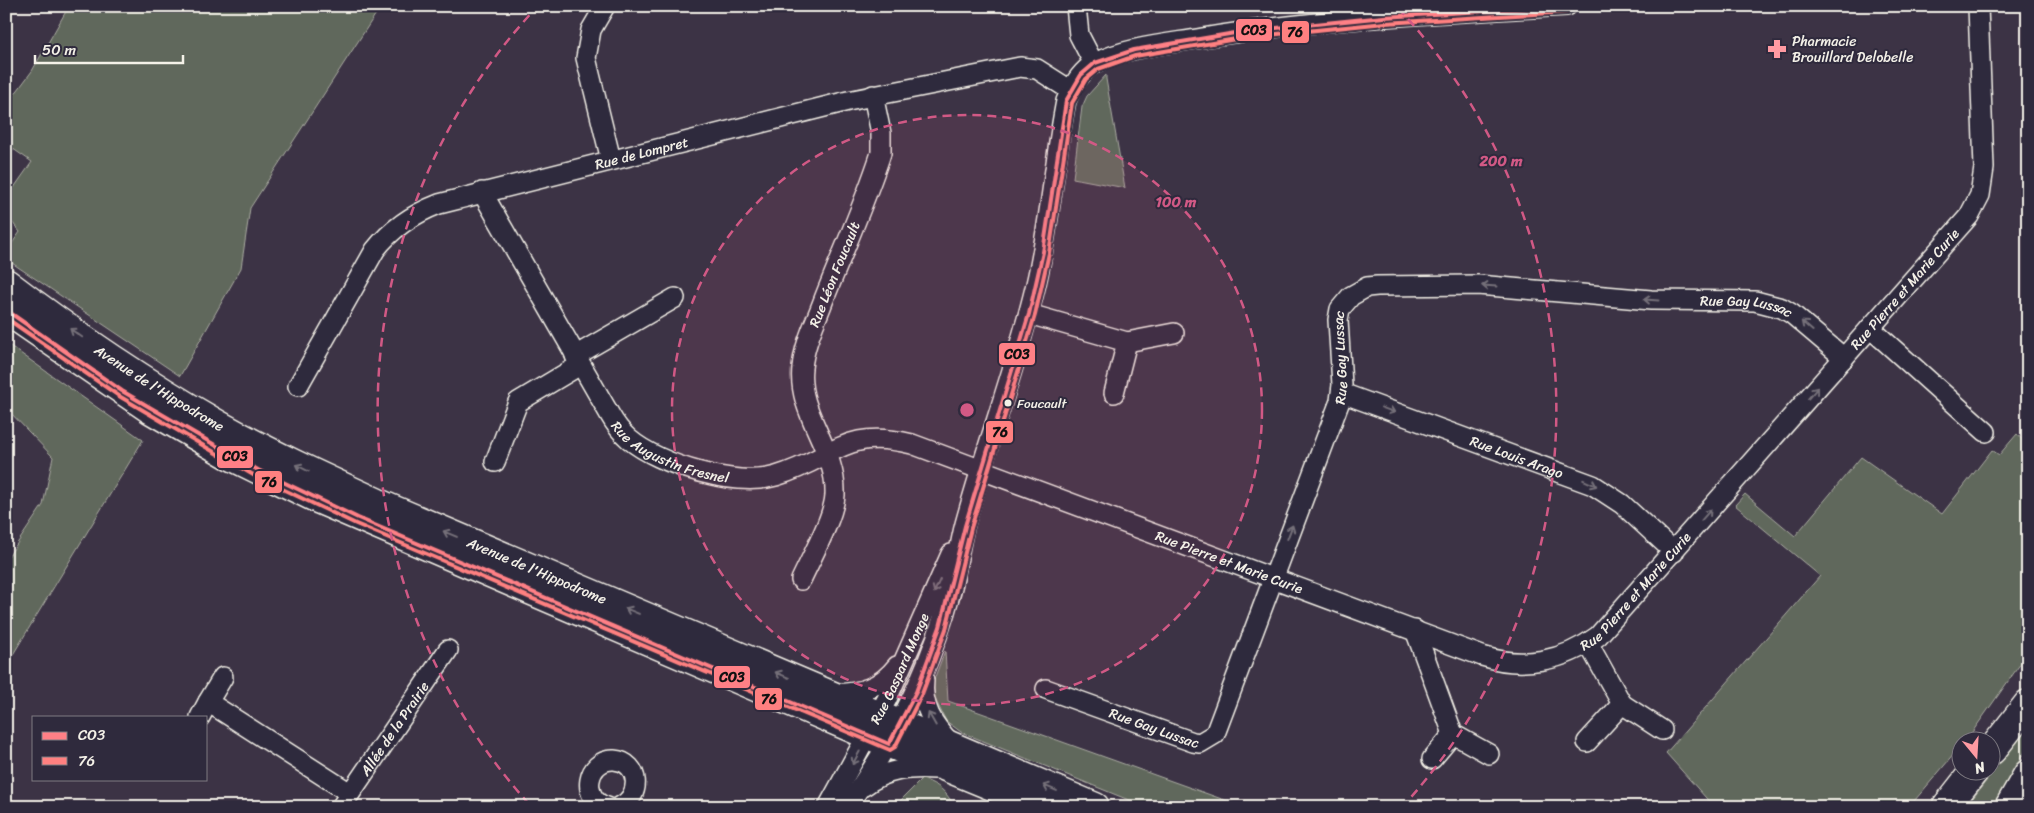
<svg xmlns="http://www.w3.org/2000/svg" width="2034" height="813" viewBox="0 0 2034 813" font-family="Sriracha,sans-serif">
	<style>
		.green { fill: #61685b; stroke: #aaaca2 }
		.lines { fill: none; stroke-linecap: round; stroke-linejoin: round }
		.minor-casing { stroke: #f4f1e8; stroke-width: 22 }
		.primary-casing { stroke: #f4f1e8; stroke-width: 31 }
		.trunk-casing { stroke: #f4f1e8; stroke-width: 31 }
		.minor { stroke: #2f2a3d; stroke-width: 19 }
		.primary { stroke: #2f2a3d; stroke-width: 28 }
		.trunk { stroke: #2f2a3d; stroke-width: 28 }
		.bus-1-casing { stroke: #2f2a3d; stroke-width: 8 }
		.bus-2-casing { stroke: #2f2a3d; stroke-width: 8 }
		.bus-1 { stroke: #ff8086; stroke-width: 4 }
		.bus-2 { stroke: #ff8080; stroke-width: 4 }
		.oneway { stroke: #747079 }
		.ring { fill: none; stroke: #d15985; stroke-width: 2.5; stroke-dasharray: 9 6 }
		.bus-dot { fill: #f4f1e8; stroke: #2f2a3d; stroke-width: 2 }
		.labels { text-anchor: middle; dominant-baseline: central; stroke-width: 4; stroke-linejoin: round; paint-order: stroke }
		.bus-label { font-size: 13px; fill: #f4f1e8; stroke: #2f2a3d; text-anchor: start }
		.poi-label { font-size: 14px; fill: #f4f1e8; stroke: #2f2a3d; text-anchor: start }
		.street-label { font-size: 14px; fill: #f4f1e8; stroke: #2f2a3d }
		.centre { fill: #d15985; stroke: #2f2a3d; stroke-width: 2.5 }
		.ring-label { font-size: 15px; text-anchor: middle; font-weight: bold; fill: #d15985; stroke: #2f2a3d; stroke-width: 4; stroke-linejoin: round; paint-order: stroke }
		.line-badge { stroke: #2f2a3d; stroke-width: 2 }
		.pale-badge-label { font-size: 14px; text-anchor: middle; font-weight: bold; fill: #111 }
	</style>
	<rect width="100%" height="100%" fill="#3c3345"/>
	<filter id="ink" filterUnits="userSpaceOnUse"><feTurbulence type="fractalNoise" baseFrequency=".02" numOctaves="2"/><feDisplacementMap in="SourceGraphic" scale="10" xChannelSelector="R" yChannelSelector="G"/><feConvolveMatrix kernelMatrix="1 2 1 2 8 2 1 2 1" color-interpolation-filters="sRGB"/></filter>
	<g filter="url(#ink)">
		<g class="green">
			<path d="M69 6H381L250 208 241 268 180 376 6 259V252L20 232 8 217 11 211 6 204V199L32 162 6 144V106L32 71Z"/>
			<path d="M1106 75V79L1125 188 1073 178 1082 107 1087 96Z"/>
			<path d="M6 343 143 440 6 666V560L43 505 53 457 6 408Z"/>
			<path d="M2017 434 2028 446V653L1968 738 1962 740 1961 746 1909 807H1714L1666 753 1820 576 1735 505 1745 494 1795 536 1861 457 1942 514 1992 450 1999 455Z"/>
			<path d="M945 651 948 701 1244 807H1146L961 732 946 721 935 699 933 682Z"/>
			<path d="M2028 727V746L1992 807H1966Z"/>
			<path d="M922 779C940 785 945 791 955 807H903L900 801Z"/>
		</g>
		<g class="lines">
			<g class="minor-casing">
				<g id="minor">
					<path d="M605 6 591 30 586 58 611 160"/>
					<path d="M1076 6 1079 35 1094 64"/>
					<path id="s1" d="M482 192 610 415C615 424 621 432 629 439 659 465 737 488 776 476 835 459 842 427 912 444L1482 656C1523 669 1564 661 1598 636L1969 216 1980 195 1984 168 1978 6"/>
					<path d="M1029 314 1127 342 1114 393"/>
					<path d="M1870 328 1986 432"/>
					<path d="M1127 342 1174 333"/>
					<path d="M575 356 675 298"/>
					<path id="s2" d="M298 386 375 250C392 228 413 214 439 204L848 101 1020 67 1037 69 1070 90"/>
					<path id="s3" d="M1342 393 1593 485 1622 504 1674 552"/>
					<path d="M495 462 518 402 580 365"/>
					<path id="s4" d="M801 580C811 558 834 517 835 495 837 449 797 414 802 368 804 344 816 321 824 299 843 251 865 203 881 153V133L873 95"/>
					<path d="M1415 630 1453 734 1432 759"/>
					<path d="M924 680C921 706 933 725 951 743"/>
					<path id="s5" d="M1046 689 1193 742 1200 743 1215 734 1340 401 1342 385 1338 320 1340 309 1351 296 1367 287 1377 286 1478 285 1651 300 1755 301 1782 308 1792 314 1844 358"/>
					<path d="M834 694C861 693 880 688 897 666"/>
					<path d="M208 702 223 677"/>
					<path d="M1622 704 1662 730"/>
					<path d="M200 717 208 702 350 793"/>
					<path d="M1453 734 1489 754"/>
					<path d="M1587 742 1622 704 1588 643"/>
					<path d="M864 786C886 769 910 767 937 769"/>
					<path id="s6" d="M341 807 448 650"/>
					<path d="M607 807C580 800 586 759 614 760 641 762 642 798 619 807"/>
					<path id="s7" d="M828 807 887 699 951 554"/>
					<path d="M846 807C895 741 930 670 951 591 957 569 959 546 965 524 987 443 1017 365 1036 284 1050 224 1054 162 1066 101 1072 86 1081 71 1095 63 1127 47 1167 44 1202 38 1323 18 1445 13 1567 6"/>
				</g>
			</g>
			<g class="primary-casing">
				<g id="primary">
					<path id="s8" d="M6 283C73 334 144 382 217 424 272 455 330 481 387 507L1095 807"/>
					<path d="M6 310 150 409 229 455 320 500 868 735 1043 807"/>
				</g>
			</g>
			<g class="trunk-casing">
				<g id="trunk">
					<path d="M1992 750 2028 704"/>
					<path d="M1946 807 1975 770"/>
					<path d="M2009 807 2028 774"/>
				</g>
			</g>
			<use href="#minor" class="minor"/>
			<use href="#primary" class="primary"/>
			<use href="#trunk" class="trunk"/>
			<g class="bus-1-casing">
				<path id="bus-1" d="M6 310 122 391 258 470 358 518 889 744 916 692 940 627 965 526 1029 314 1043 252 1066 101 1081 75 1095 63 1134 50 1247 31 1384 17 1563 6"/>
			</g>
			<g class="bus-2-casing">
				<path id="bus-2" d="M6 318 119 396 255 476 356 524 890 750 895 747 922 694 946 629 971 528 1035 315 1049 253 1072 103 1086 79 1098 69 1135 56 1248 37 1385 23 1567 12"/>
			</g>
			<use href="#bus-1" class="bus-1"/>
			<use href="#bus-2" class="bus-2"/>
		</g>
		<defs><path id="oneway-shaft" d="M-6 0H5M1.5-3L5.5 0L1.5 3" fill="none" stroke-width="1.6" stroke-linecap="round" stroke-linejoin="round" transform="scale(1.25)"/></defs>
		<g class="oneway">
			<use href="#oneway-shaft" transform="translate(1489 286) rotate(-176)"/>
			<use href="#oneway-shaft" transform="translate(1651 300) rotate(-176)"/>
			<use href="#oneway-shaft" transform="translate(1807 326) rotate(-139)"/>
			<use href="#oneway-shaft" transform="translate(76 333) rotate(-145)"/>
			<use href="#oneway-shaft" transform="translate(1813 393) rotate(-49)"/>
			<use href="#oneway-shaft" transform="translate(1388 410) rotate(20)"/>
			<use href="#oneway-shaft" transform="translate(302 468) rotate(-153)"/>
			<use href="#oneway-shaft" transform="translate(1590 483) rotate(25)"/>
			<use href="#oneway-shaft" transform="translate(1706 515) rotate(-49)"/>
			<use href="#oneway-shaft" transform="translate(1290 532) rotate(-69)"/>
			<use href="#oneway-shaft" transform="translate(450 534) rotate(-157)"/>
			<use href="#oneway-shaft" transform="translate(937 586) rotate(114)"/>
			<use href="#oneway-shaft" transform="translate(632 611) rotate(-157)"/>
			<use href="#oneway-shaft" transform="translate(782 675) rotate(-157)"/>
			<use href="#oneway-shaft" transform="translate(932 719) rotate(-120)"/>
			<use href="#oneway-shaft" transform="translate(856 758) rotate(119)"/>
			<use href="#oneway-shaft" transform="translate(1050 788) rotate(-157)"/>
		</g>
	</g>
	<circle cx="967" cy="410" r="295" fill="#d15985" fill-opacity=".12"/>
	<g class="ring">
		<circle cx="967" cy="410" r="295"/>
		<path d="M529 804A589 589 0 0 1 536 8M1398 8A589 589 0 0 1 1405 804"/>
	</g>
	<defs>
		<g id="pharmacy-bare" transform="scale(1.5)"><path d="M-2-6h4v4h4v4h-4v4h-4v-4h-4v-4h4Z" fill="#ff9aa2" stroke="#2f2a3d" stroke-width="2.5" paint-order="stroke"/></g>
	</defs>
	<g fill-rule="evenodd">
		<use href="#pharmacy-bare" x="1777" y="49"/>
	</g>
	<circle class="bus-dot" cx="1008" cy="403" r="4.5"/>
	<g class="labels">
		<g class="bus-label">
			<text x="1017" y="403">Foucault</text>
		</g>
		<g class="poi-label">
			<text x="1792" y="41">Pharmacie<tspan x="1792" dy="16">Brouillard Delobelle</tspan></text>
		</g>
		<g class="street-label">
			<text stroke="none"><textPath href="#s2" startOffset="445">Rue de Lompret</textPath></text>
			<text stroke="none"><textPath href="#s4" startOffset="324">Rue Léon Foucault</textPath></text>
			<text stroke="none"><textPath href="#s1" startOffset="1781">Rue Pierre et Marie Curie</textPath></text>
			<text stroke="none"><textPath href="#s5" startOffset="1045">Rue Gay Lussac</textPath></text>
			<text stroke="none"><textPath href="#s5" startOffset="580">Rue Gay Lussac</textPath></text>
			<text stroke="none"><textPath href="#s8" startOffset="186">Avenue de l'Hippodrome</textPath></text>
			<text stroke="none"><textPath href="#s1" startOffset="331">Rue Augustin Fresnel</textPath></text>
			<text stroke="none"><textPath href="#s3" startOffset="186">Rue Louis Arago</textPath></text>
			<text stroke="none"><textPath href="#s1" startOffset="926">Rue Pierre et Marie Curie</textPath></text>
			<text stroke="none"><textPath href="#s8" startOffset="606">Avenue de l'Hippodrome</textPath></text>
			<text stroke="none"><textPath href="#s1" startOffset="1376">Rue Pierre et Marie Curie</textPath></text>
			<text stroke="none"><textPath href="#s7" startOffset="156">Rue Gaspard Monge</textPath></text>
			<text stroke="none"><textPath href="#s5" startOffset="115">Rue Gay Lussac</textPath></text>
			<text stroke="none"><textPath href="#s6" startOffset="95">Allée de la Prairie</textPath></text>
		</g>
	</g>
	<circle cx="967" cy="410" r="8" class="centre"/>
	<g class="ring-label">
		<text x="1501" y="166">200 m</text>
		<text x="1176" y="207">100 m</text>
	</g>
	<g class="line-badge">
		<rect x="1235" y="18" width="38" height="24" rx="5" fill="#ff8086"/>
		<rect x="1281" y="20" width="29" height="24" rx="5" fill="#ff8080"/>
		<rect x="998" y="342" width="38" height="24" rx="5" fill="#ff8086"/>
		<rect x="985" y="420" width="29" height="24" rx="5" fill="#ff8080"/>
		<rect x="216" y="445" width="38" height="24" rx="5" fill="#ff8086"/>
		<rect x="254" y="470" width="29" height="24" rx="5" fill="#ff8080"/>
		<rect x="713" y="665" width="38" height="24" rx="5" fill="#ff8086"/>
		<rect x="754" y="687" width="29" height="24" rx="5" fill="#ff8080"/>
	</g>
	<g class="pale-badge-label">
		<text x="1254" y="35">CO3</text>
		<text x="1295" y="37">76</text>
		<text x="1017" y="359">CO3</text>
		<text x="1000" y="437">76</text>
		<text x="235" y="461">CO3</text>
		<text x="269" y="487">76</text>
		<text x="732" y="682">CO3</text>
		<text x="769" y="704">76</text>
	</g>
	<rect width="2034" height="813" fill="none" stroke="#2f2a3d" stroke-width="25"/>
	<rect x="12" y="12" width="2009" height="788" fill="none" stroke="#f4f1e8" stroke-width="2" filter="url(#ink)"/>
	<rect x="32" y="716" width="175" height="65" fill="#2f2a3d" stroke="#7e7a81"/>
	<rect x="42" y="732" width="25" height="8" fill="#ff8086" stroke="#7e7a81"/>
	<text x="78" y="740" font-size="15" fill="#f4f1e8">CO3</text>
	<rect x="42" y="757" width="25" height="8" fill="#ff8080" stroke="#7e7a81"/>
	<text x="78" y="766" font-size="15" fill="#f4f1e8">76</text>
	<g transform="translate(1976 756) rotate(162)"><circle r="24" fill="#2f2a3d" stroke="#7e7a81"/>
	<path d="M0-4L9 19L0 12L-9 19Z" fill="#ff9aa2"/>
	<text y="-8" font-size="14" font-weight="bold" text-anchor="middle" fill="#f4f1e8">N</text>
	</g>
	<path d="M35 55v8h148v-8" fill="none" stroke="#f4f1e8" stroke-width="2.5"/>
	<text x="42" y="55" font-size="15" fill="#f4f1e8" stroke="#2f2a3d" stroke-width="4" paint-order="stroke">50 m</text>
</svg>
